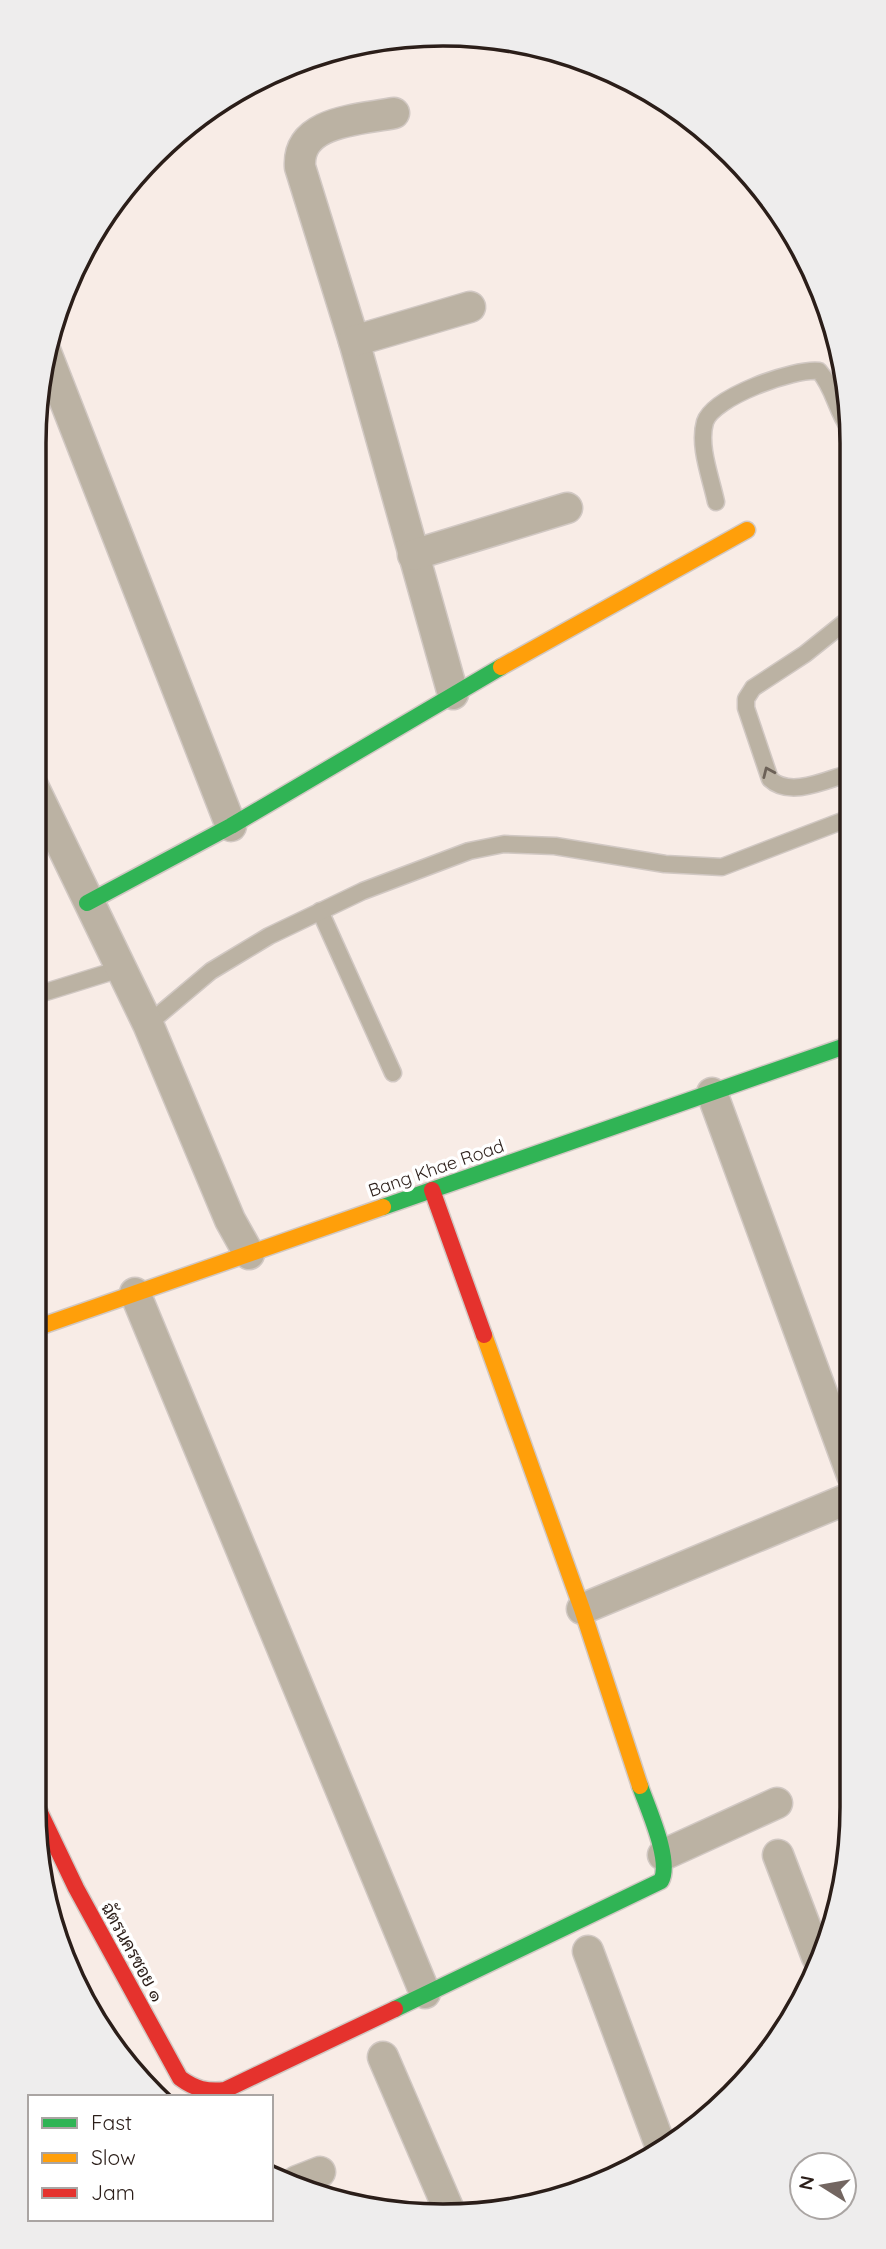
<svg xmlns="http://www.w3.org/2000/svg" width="886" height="2249" viewBox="0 0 886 2249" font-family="Quicksand,Sarabun,sans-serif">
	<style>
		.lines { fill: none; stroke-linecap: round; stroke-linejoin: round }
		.lane-casing { stroke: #d1c8c3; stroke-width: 19 }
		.street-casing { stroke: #d1c8c3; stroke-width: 33 }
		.fast-casing { stroke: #d1c8c3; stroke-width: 19 }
		.slow-casing { stroke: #d1c8c3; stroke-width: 19 }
		.jam-casing { stroke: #d1c8c3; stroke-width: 19 }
		.lane { stroke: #bbb2a3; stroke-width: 16 }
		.street { stroke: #bbb2a3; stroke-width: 30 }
		.fast { stroke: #30b455; stroke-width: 16 }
		.slow { stroke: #ff9f0a; stroke-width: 16 }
		.jam { stroke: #e5322d; stroke-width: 16 }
		.oneway { stroke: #6c6157 }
		.labels { text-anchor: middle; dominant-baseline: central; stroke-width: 7; stroke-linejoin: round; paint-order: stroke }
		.street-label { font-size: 18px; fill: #2b1e19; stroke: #fff }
		.rim { fill: none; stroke: #2b1e19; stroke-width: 3.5 }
	</style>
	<rect width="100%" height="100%" fill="#f8ece6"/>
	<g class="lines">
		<g class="lane-casing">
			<g id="lane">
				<path d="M716 502C711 478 698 446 705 422 713 397 794 368 819 371 834 388 836 410 849 428"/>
				<path d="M850 618 805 654 753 688 746 699V708L770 779C790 798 826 780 850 773"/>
				<path d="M320 911 393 1073"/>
				<path d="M33 996 120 969"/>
				<path d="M148 1024 211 971 269 936 363 891 469 851 504 844 555 846 665 864 722 867 850 818"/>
			</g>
		</g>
		<g class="street-casing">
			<g id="street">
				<path d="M394 113C360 120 297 120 300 167L354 341 453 694"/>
				<path d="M354 341 470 307"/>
				<path d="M45 350 231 826"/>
				<path d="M413 555 567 508"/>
				<path d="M33 786 148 1024 230 1220 249 1254"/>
				<path d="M712 1093 852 1475"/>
				<path d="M135 1293 425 1993"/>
				<path d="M582 1609 852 1497"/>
				<path d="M663 1855 777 1803"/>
				<path d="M778 1855 817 1957"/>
				<path d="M588 1951 662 2150"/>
				<path d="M383 2057 449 2210"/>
				<path d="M297 2181 320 2172"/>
			</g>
		</g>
		<g class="fast-casing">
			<g id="fast">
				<path d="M87 903 231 826 501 667"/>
				<path d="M383 1207 851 1044"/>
				<path d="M395 2009 661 1881C672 1861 648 1809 640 1786"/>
			</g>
		</g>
		<g class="slow-casing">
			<g id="slow">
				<path d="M501 667 747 530"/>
				<path d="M33 1329 383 1207"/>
				<path d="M484 1335 582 1609 640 1786"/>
			</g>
		</g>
		<g class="jam-casing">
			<g id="jam">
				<path d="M432 1190 484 1335"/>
				<path d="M33 1798 76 1888 180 2078C195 2089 207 2092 225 2090L395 2009"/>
			</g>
		</g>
		<use href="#lane" class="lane"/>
		<use href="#street" class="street"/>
		<use href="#fast" class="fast"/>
		<use href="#slow" class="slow"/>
		<use href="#jam" class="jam"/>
	</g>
	<defs><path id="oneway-chevron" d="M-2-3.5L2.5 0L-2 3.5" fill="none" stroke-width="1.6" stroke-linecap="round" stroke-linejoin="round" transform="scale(1.75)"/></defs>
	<use class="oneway" href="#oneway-chevron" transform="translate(768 772) rotate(-114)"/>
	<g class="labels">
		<g class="street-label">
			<text transform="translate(436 1168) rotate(-19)">Bang Khae Road</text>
			<text transform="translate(133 1952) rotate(61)">ฉัตรนครซอย ๑</text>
		</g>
	</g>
	<path d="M0 0H886V2249H0ZM443 46H443A397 397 0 0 1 840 443V1807A397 397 0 0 1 443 2204H443A397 397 0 0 1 46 1807V443A397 397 0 0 1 443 46Z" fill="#eeeded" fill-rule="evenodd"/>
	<path class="rim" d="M443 46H443A397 397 0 0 1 840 443V1807A397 397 0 0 1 443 2204H443A397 397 0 0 1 46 1807V443A397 397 0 0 1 443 46Z"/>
	<rect x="28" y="2095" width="245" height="126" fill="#ffffff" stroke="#aaa5a3" stroke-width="2"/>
	<rect x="42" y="2118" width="35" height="10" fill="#30b455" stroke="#aaa5a3" stroke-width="2"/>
	<text x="91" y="2130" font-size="21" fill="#2b1e19">Fast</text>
	<rect x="42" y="2153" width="35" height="10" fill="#ff9f0a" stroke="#aaa5a3" stroke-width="2"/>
	<text x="91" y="2165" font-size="21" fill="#2b1e19">Slow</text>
	<rect x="42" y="2188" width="35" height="10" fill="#e5322d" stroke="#aaa5a3" stroke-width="2"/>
	<text x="91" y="2200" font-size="21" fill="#2b1e19">Jam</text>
	<g transform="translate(823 2186) rotate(281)"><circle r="33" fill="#ffffff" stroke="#aaa5a3" stroke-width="2"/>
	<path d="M0-5L12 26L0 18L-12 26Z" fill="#736661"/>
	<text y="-10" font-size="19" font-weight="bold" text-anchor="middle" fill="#2b1e19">N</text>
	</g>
</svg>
